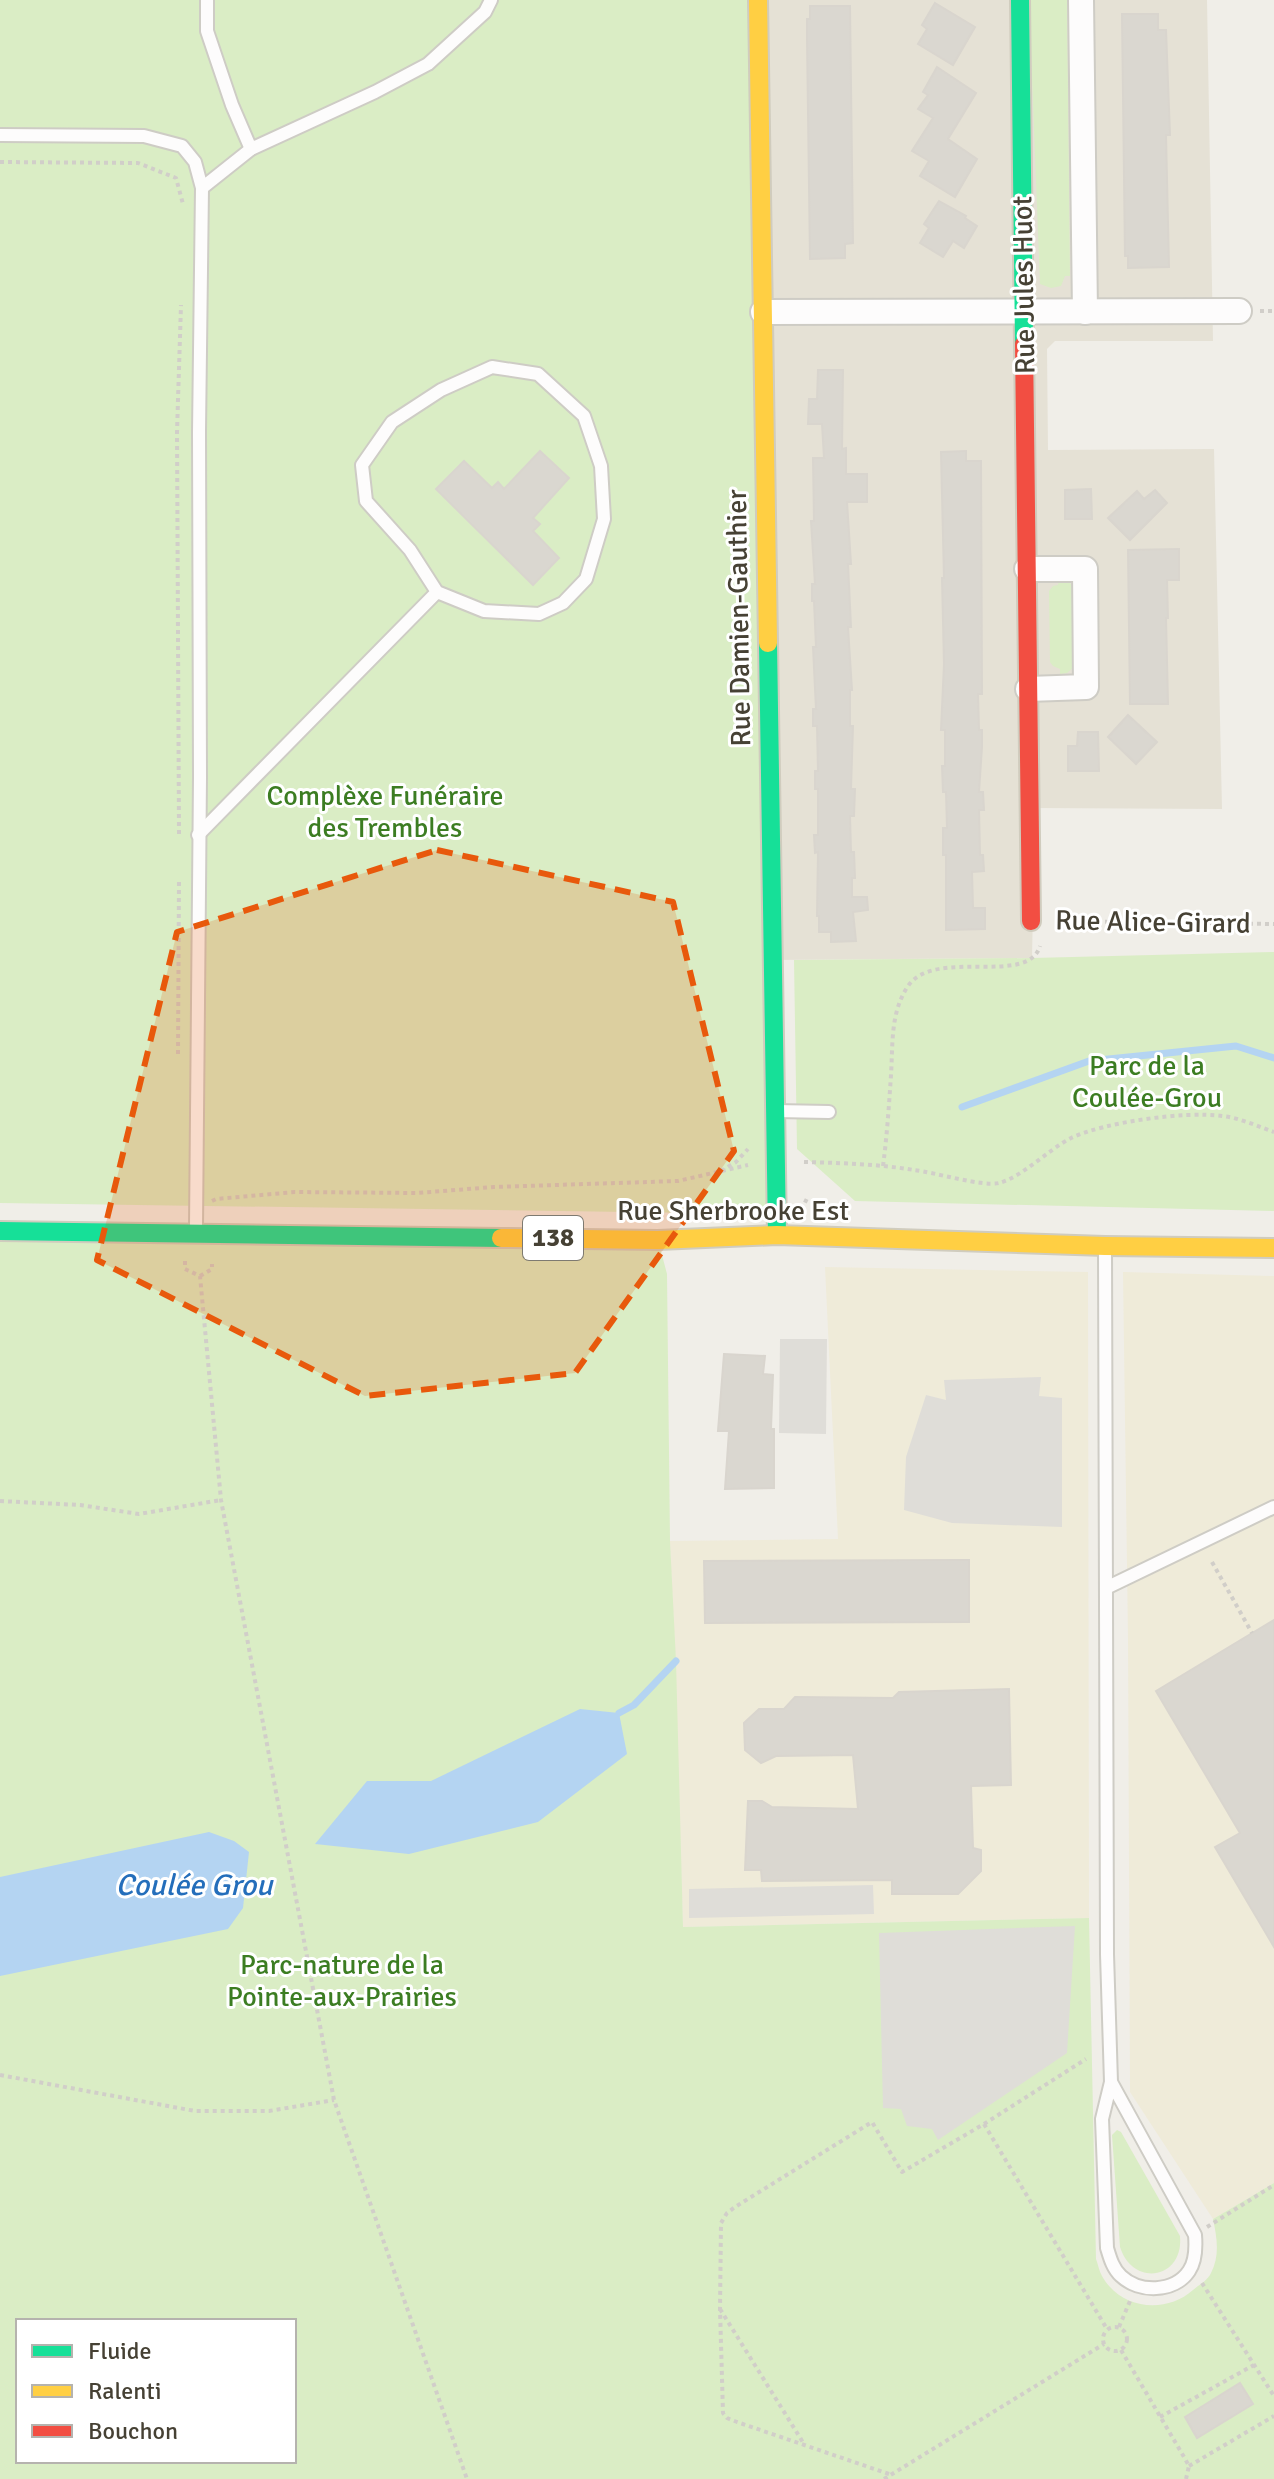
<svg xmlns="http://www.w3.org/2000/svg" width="1274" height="2479" viewBox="0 0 1274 2479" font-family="Signika,sans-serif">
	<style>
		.residential { fill: #e5e1d5 }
		.education { fill: #efebd9 }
		.green { fill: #daedc5; fill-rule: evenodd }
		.parking { fill: #dfddd8 }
		.water { fill: #b4d4f2 }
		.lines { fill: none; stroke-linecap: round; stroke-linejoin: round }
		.stream { stroke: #b4d4f2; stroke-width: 7 }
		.building { fill: #dad7d0; stroke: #d9d5ce; stroke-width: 2 }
		.lane-casing { stroke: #ceccc5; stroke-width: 16 }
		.street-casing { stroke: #ceccc5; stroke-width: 28 }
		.fast-casing { stroke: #d0ccbe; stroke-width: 22 }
		.slow-casing { stroke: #d0ccbe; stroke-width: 22 }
		.jam-casing { stroke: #d0ccbe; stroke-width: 22 }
		.path { stroke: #d1cec9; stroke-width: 4; stroke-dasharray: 4 4; stroke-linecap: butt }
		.lane { stroke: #fdfcfc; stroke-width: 12 }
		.street { stroke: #fdfcfc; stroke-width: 24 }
		.fast { stroke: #16e098; stroke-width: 18 }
		.slow { stroke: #ffcf43; stroke-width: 18 }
		.jam { stroke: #f24e42; stroke-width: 18 }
		.marked { fill: #e8590c; fill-opacity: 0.2; stroke: #e8590c; stroke-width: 6; stroke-dasharray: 16 10; stroke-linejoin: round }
		.labels { text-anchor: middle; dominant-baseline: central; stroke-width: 6; stroke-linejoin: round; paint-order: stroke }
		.shield { fill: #fff; stroke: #7e7a71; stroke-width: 2 }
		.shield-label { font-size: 26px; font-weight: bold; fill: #464134 }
		.street-label { font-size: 28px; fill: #464134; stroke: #fff }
		.park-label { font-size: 28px; fill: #3c7d22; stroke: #fff }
		.water-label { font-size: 30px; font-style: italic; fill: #246ebb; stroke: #fff }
	</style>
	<rect width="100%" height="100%" fill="#f0eee8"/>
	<path class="residential" d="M758 0H1207L1213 341H1055L1047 349 1048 450 1214 449 1222 809 1035 808 1032 958 772 960Z"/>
	<g class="education">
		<path d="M825 1267 1088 1272 1089 1918 683 1927 670 1541 838 1539Z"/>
		<path d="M1123 1272 1274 1276V2183L1213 2219 1130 2092 1128 1639Z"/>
	</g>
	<g class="green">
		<path d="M0 0H754L771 1214 0 1203Z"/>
		<path d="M1029 0H1067L1070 276H1065L1061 286 1051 288 1040 284Z"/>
		<path d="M1059 579 1070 583 1076 592 1075 666 1067 673 1060 674V669L1053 666 1050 662 1049 591 1053 586 1058 585Z"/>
		<path d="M1274 952V1211L855 1201 797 1149 794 960 1032 958Z"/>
		<path d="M0 1231 658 1240 667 1274 670 1541 676 1661 683 1927 1089 1918 1096 2259C1098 2264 1099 2271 1102 2276 1121 2310 1166 2314 1193 2290 1199 2285 1208 2280 1211 2273 1220 2255 1217 2238 1213 2219L1274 2183V2479H0ZM18 2321H294V2461H18Z"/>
		<path d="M1117 2130 1121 2132 1180 2236C1184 2279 1133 2288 1120 2247L1112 2135Z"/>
	</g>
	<g class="parking">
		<path d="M780 1339H827L826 1434 779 1433Z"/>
		<path d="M1041 1377 1039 1396 1062 1398V1527L952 1523 904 1510 906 1457 926 1395 946 1400 944 1380Z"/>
		<path d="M873 1885 874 1914 689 1918V1889Z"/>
		<path d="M1075 1926 1067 2053 938 2140 932 2129 907 2126 901 2109 883 2108 879 1933Z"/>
	</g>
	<g class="water">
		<path d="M580 1709 619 1713 627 1754 538 1822 409 1854 315 1844 367 1781H431Z"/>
		<path d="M209 1832 234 1841 249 1852 243 1908 228 1929 0 1976V1877Z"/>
	</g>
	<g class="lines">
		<g class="stream">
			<path d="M962 1107 1089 1061 1236 1046 1274 1058"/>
			<path d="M619 1713 634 1705 676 1661"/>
		</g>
	</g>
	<g class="building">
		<path d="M935 3 975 27 953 65 918 44 927 29 922 25Z"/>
		<path d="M810 6H850L853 243 845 244V258L810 259 807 38V19H810Z"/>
		<path d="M1122 14H1158V30H1166L1170 135H1166L1169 267 1128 268V256H1125Z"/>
		<path d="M937 67 976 93 948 139 977 159 955 197 920 176 929 161 912 151 933 118 918 109 928 95 923 92Z"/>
		<path d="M939 201 966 216 965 218 977 226 964 248 953 241 943 257 920 243 929 228 924 224Z"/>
		<path d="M818 370H843L842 449 846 448V474H867V502H847L851 564H848L851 627H848L852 690H850V726H853L851 789H855L854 816H850L851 852H854L855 878H852V897H867L868 910 853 912 856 941 831 942V932H819V916H817L818 852 815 853 814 835H818V789H815V771H818L817 726H813V709H816L813 647H816L814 601H812V584H815L811 521H814L813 458H824L822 424H808L809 399H817Z"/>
		<path d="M540 451 569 478 533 518 540 524 533 531 559 558 533 585 436 489 464 461 492 488 498 482 504 489Z"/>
		<path d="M966 451V461H981L982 694H978L979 730H982V747L979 792H983L984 810H979L980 855H983L984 871 972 872 973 908H985V929L946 930V855H943V828H947L946 792H943L942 766H945V730H941L944 664 942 578H944L941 452Z"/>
		<path d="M1091 489 1092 519H1065V490Z"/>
		<path d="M1155 490 1167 503 1130 540 1108 518 1137 491 1144 499Z"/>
		<path d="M1179 549V580H1167L1168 618H1166L1168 704H1130L1128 550Z"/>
		<path d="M1128 715 1157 742 1136 764 1108 737Z"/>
		<path d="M1078 732H1098L1099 771H1068V746H1077Z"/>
		<path d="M724 1354 765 1356 763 1374 773 1375 771 1429H774V1488L725 1489 729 1431H718Z"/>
		<path d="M969 1560V1622L705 1623 704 1561Z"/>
		<path d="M1274 1620V1947L1215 1847 1240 1833 1156 1691Z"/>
		<path d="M1009 1689 1011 1785 971 1786 973 1848 981 1850V1871L958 1894H892V1880L762 1881 761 1870H745L748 1801H762L772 1807 858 1809 853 1755 776 1756 761 1763 745 1750 744 1723 759 1709H784L795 1697 893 1698 899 1692Z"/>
		<path d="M1240 2383 1253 2404 1197 2438 1185 2417Z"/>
	</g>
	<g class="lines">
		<g class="lane-casing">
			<g id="lane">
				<path d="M207 0V31L232 105 251 149"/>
				<path d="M0 135 144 136 182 146 195 162 202 188 251 149 375 92 428 64 485 12 491 0"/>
				<path d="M198 835 437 592 410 550 366 501 362 465 392 422 441 390 492 367 538 374 584 416 601 466 604 519 586 579 563 603 539 614 484 611 437 592"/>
				<path d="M776 1111 829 1112"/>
				<path d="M196 1228 200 777 199 432 202 188"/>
				<path d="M1105 1249 1107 1954 1111 2082 1102 2119 1107 2248C1110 2258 1113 2269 1121 2276 1139 2293 1174 2293 1189 2271 1196 2261 1196 2247 1195 2235L1111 2082"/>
				<path d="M1108 1587 1274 1507"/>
			</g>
		</g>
		<g class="street-casing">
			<g id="street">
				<path d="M1081 0 1085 312"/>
				<path d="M763 312 1239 311"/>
				<path d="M1027 569H1085L1086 687 1028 689"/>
			</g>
		</g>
		<g class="fast-casing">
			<g id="fast">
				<path d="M1020 0 1024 344"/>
				<path d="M768 643 777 1235"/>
				<path d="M0 1231 501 1238"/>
			</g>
		</g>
		<g class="slow-casing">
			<g id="slow">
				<path d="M758 0 768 643"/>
				<path d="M501 1238 658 1240 777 1235 1105 1246 1274 1248"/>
			</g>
		</g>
		<g class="jam-casing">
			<path id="jam" d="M1024 344 1031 921"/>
		</g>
		<g class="path">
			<path d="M0 162 138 163 176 178 183 204"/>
			<path d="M1260 311H1274"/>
			<path d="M179 834 177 432 181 305"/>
			<path d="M1057 921 1274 924"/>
			<path d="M178 1054 179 880"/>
			<path d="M804 1162C841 1163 878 1164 914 1170 933 1172 983 1187 999 1183 1022 1177 1048 1150 1071 1138 1105 1122 1184 1111 1222 1116 1240 1118 1257 1126 1274 1132"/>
			<path d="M883 1166C887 1136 889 1105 891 1075 893 1044 890 1013 908 986 935 947 1028 987 1040 946"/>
			<path d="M721 1171 736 1162 748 1149"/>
			<path d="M804 1200 810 1203 821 1204"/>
			<path d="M212 1201 216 1199 295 1192 417 1193 494 1187 678 1181 748 1165"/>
			<path d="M185 1261V1269L200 1276 221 1500 334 2100 467 2479"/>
			<path d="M200 1276 212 1269V1264"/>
			<path d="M0 1501 80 1505 139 1514 221 1500"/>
			<path d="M1212 1562 1252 1633"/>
			<path d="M0 2075 195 2111H269L334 2100"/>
			<path d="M984 2124 1107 2329"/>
			<path d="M1207 2227 1274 2185"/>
			<path d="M1202 2283 1274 2396"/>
			<path d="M720 2309 804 2444"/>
			<circle cx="1115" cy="2339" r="12"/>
			<path d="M1119 2327 1130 2301"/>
			<path d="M1121 2350 1184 2457 1189 2466 1186 2479"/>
			<path d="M1160 2417 1254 2365"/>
			<path d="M1189 2466 1274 2416"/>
			<path d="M889 2474 737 2422 727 2418 723 2413 720 2309 721 2223 727 2213 735 2207 872 2122 902 2172 984 2124 1086 2059"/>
			<path d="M884 2479 1104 2344"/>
		</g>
		<use href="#lane" class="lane"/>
		<use href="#street" class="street"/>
		<use href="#fast" class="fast"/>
		<use href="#slow" class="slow"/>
		<use href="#jam" class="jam"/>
	</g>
	<path class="marked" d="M437 850 673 902 734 1151 575 1373 365 1396 97 1260 177 932Z"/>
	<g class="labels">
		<rect class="shield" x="523" y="1216" width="60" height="44" rx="6"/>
		<g class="shield-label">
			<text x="553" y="1238">138</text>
		</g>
		<g class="street-label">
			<text transform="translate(1024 285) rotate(-91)">Rue Jules Huot</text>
			<text transform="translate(739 618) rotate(-91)">Rue Damien-Gauthier</text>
			<text transform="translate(1153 922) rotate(1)">Rue Alice-Girard</text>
			<text x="733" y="1211">Rue Sherbrooke Est</text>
		</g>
		<g class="park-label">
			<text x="385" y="796">Complèxe Funéraire<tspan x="385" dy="32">des Trembles</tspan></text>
			<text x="1147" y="1066">Parc de la<tspan x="1147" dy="32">Coulée-Grou</tspan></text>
			<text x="342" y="1965">Parc-nature de la<tspan x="342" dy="32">Pointe-aux-Prairies</tspan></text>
		</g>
		<g class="water-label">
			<text x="194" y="1885">Coulée Grou</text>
		</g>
	</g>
	<rect x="16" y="2319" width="280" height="144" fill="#ffffff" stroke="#b5b3ae" stroke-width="2"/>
	<rect x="32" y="2345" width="40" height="12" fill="#16e098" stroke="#b5b3ae" stroke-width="2"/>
	<text x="88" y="2359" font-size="24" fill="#464134">Fluide</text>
	<rect x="32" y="2385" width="40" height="12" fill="#ffcf43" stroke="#b5b3ae" stroke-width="2"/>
	<text x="88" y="2399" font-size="24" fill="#464134">Ralenti</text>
	<rect x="32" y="2425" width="40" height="12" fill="#f24e42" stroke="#b5b3ae" stroke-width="2"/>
	<text x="88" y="2439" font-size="24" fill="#464134">Bouchon</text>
</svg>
